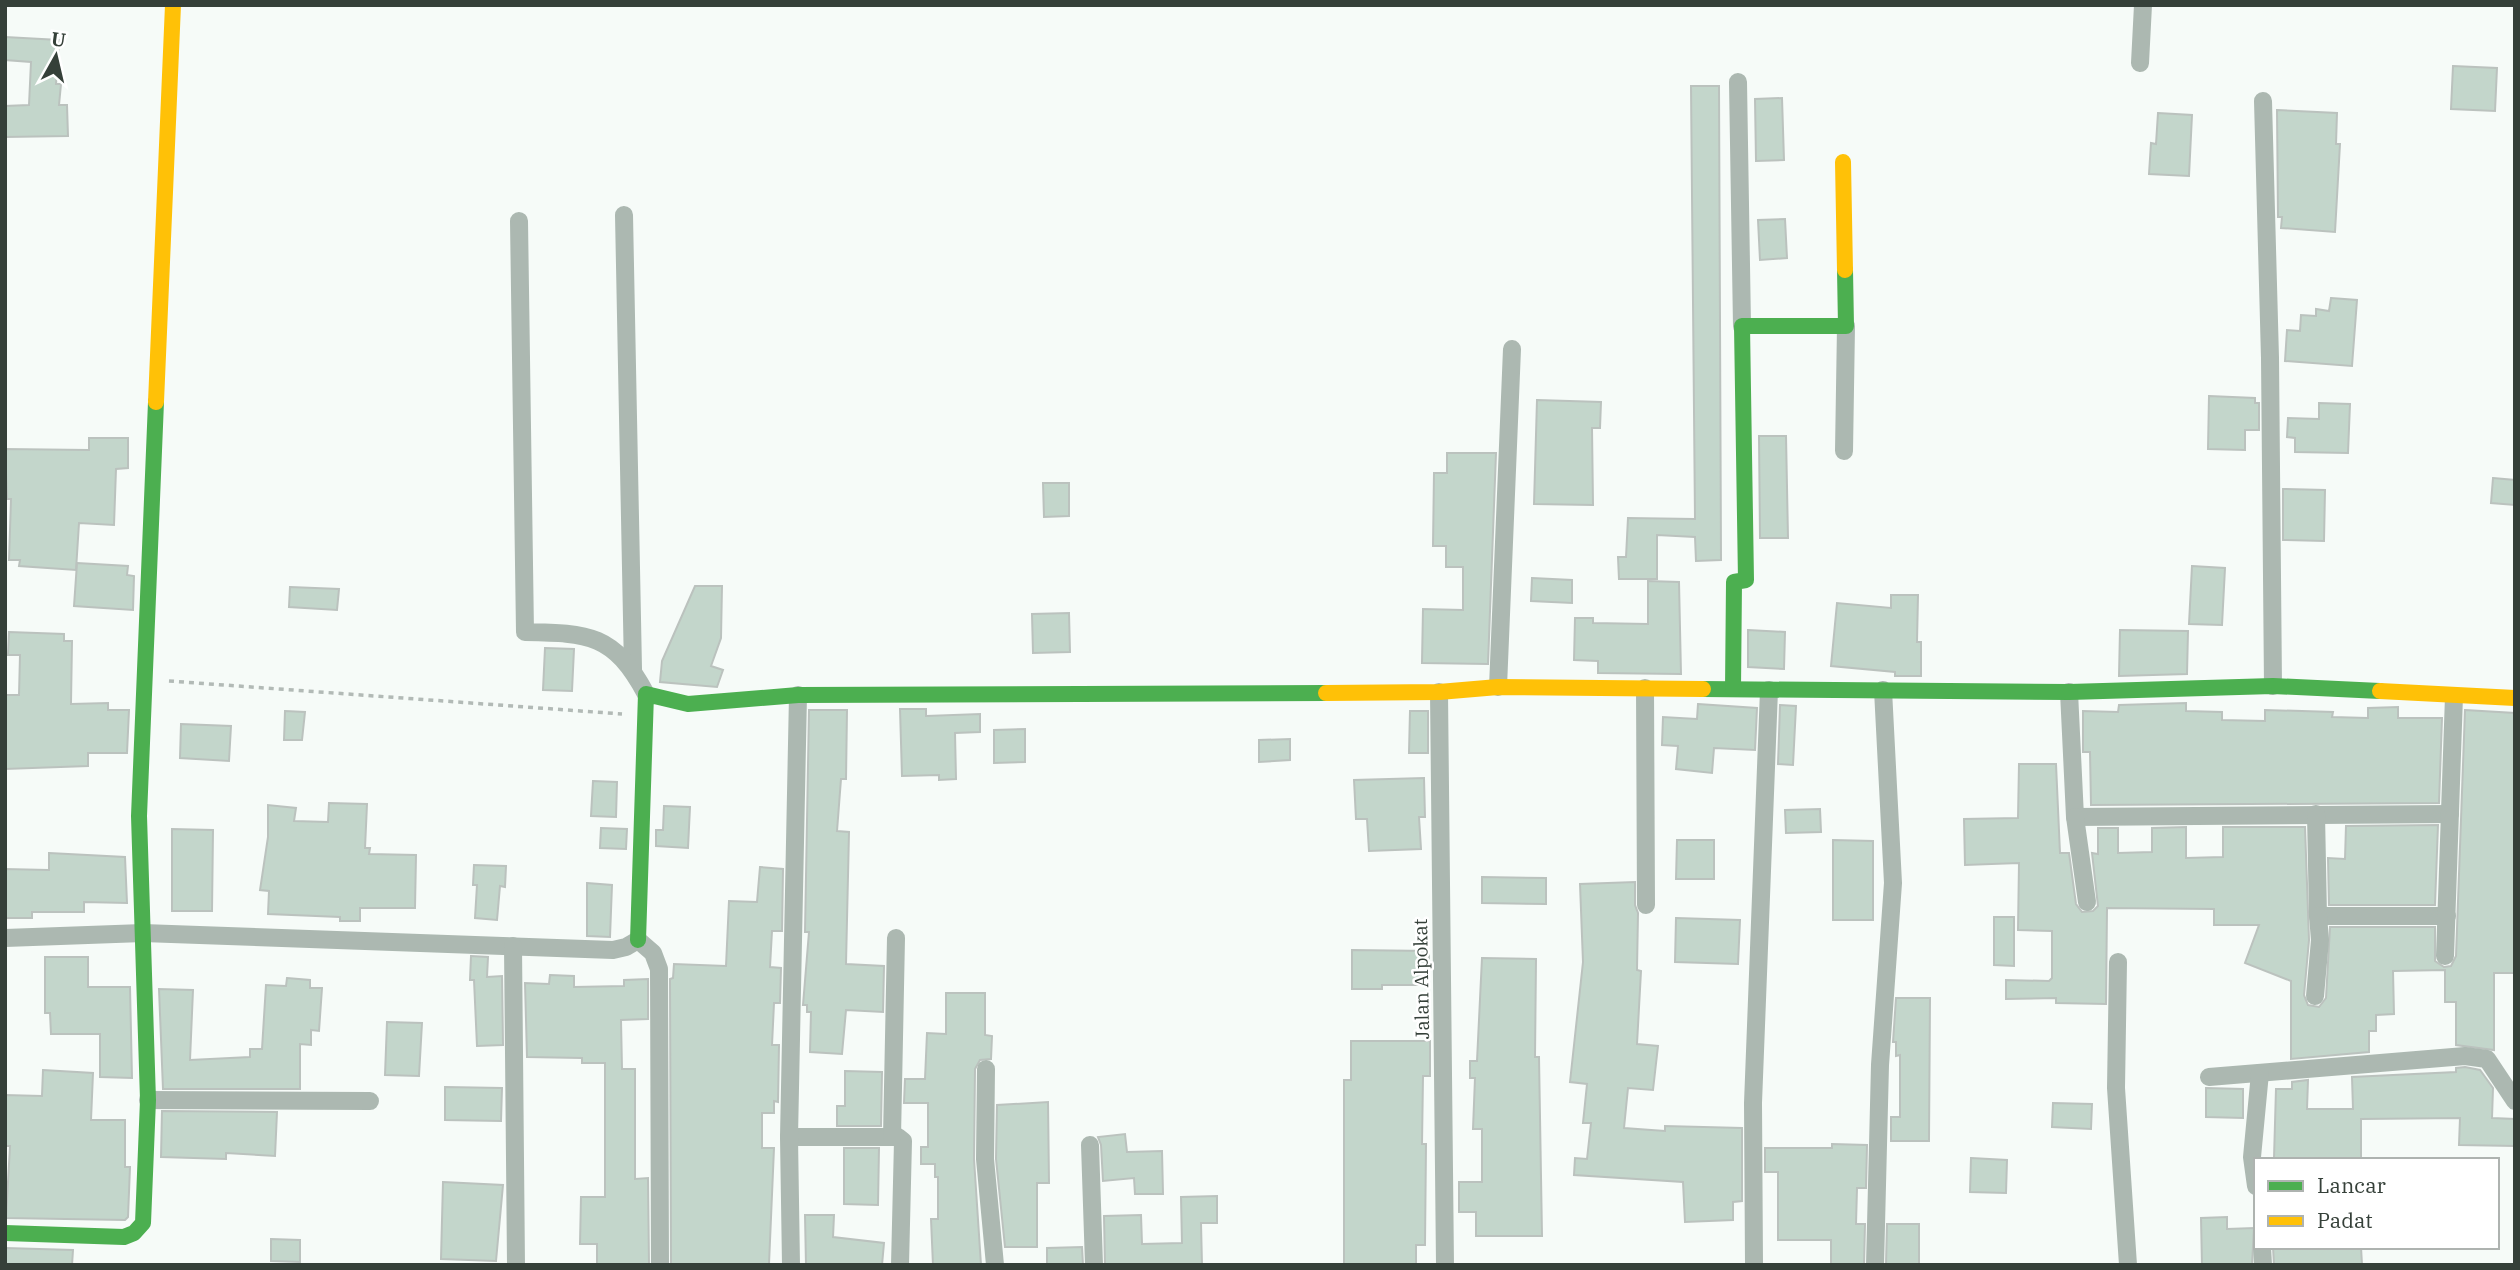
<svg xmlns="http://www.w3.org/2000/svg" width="2520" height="1270" viewBox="0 0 2520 1270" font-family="'IBM Plex Serif',serif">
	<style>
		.building { fill: #c3d6cb; stroke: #bbc2be; stroke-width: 2 }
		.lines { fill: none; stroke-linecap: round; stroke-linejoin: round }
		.path { stroke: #b2bab6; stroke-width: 3.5; stroke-dasharray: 5 5; stroke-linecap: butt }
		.street { stroke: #acb8b1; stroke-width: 18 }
		.fast { stroke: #4caf50; stroke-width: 16 }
		.slow { stroke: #ffc107; stroke-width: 16 }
		.labels { text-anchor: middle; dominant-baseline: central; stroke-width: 5; stroke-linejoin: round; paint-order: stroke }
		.street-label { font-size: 19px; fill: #354039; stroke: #fff }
	</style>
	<rect width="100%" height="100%" fill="#f6fbf8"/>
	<g class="building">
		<path d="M5 37 59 40 56 84H61L59 105H67L68 136 5 137V106L29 105 31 62 5 60Z"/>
		<path d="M2453 66 2497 68 2495 111 2451 109Z"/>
		<path d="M1691 86H1719L1721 560 1696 561 1695 537 1657 535V579H1619L1618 557H1626L1628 518 1695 519Z"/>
		<path d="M1782 98 1784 160 1756 161 1755 99Z"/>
		<path d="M2277 110 2337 113 2336 144H2340L2335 232 2281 228 2282 217H2278Z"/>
		<path d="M2158 113 2192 115 2189 176 2149 174 2151 143 2156 144Z"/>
		<path d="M1785 219 1787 258 1760 260 1758 220Z"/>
		<path d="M2331 298 2357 300 2352 366 2285 361 2287 330 2300 331 2301 315 2316 316V309L2329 311Z"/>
		<path d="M2209 396 2255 398V403H2259V430H2245V450L2208 449Z"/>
		<path d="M1537 400 1601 402 1600 428H1592L1593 505 1534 504Z"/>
		<path d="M2319 403 2350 404 2348 453 2295 452V438L2287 437 2288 418 2319 419Z"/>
		<path d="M1759 436H1786L1788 538H1760Z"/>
		<path d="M89 438H128V468L116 469 114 525 79 523 76 570 19 566 20 560H9L11 499H7L5 449 89 450Z"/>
		<path d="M1447 453H1496L1488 664 1422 663 1423 609 1463 610V567H1446V546H1433L1434 473H1447Z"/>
		<path d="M2493 478 2515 480V505L2491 503Z"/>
		<path d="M1043 483H1069V516L1044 517Z"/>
		<path d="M2283 489 2325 490 2324 541 2283 540Z"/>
		<path d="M77 563 128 566 127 575 134 576 133 610 74 606Z"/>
		<path d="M2192 566 2225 568 2222 625 2189 624Z"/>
		<path d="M1532 578 1572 580V603L1531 601Z"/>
		<path d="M1648 581 1679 582 1681 674 1598 673V661L1574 660 1575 618H1593V623L1648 624Z"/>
		<path d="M695 586H722L721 638 711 666 723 670 717 687 660 682 662 661Z"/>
		<path d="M290 587 339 589 337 610 289 607Z"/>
		<path d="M1891 595H1918L1917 642H1921V676H1895V672L1831 666 1837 603 1891 608Z"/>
		<path d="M1069 613 1070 652 1033 653 1032 614Z"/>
		<path d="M1748 630 1785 632 1784 669 1748 667Z"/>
		<path d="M2120 630 2188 631 2187 674 2119 676Z"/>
		<path d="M9 632 64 634V641H72L71 704 108 703V710H129L127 753H88V766L5 769V695H19L20 655H8Z"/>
		<path d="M545 648 574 649 572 691 543 690Z"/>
		<path d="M2186 703V711L2222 712V720L2265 721V710L2333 712 2332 717 2368 718V708L2398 707V718H2442L2439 803 2091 805 2090 752H2083V711L2118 712 2119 705Z"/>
		<path d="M1698 704 1757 708 1755 750 1714 748 1712 773 1676 769 1678 746 1662 745 1663 717 1697 719Z"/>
		<path d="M1780 705 1796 706 1793 765 1778 764Z"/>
		<path d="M900 709H926V716L980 714V732L955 733 956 779 939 780V775L902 776Z"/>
		<path d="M809 710H847L846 779H841L837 831 849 832 846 964 884 966 883 1012 846 1010 842 1054 810 1052 811 1012H807V1005H803L809 932H805Z"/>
		<path d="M2465 710 2515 713V973H2494V1050L2456 1045V1002H2445V970L2393 971 2394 1014 2376 1015V1031H2369V1052L2291 1059V981L2245 963 2259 925H2214V909L2107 908 2106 1004 2056 1003V998L2006 999V980L2049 981 2052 978V931L2018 930 2019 863 1965 865 1964 819 2018 818 2019 764H2056L2060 853H2069L2076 904 2082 912 2093 911 2098 906 2092 853 2098 854V828H2118V853L2152 852V828L2186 827V858L2223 857V827H2305L2309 940 2304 995 2308 1005 2319 1007 2326 998 2330 927H2435V961L2444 967 2451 966 2456 956Z"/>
		<path d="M285 711 305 712 302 740H284Z"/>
		<path d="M1410 711H1428V753H1409Z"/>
		<path d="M181 724 231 726 229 761 180 758Z"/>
		<path d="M1025 729V762L994 763V730Z"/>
		<path d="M1290 739V760L1259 762V740Z"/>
		<path d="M1424 778 1425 817H1419L1421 849 1369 851 1367 819H1356L1354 780Z"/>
		<path d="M593 781 617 782 616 817 591 816Z"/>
		<path d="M329 803 367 804 365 848H370L369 854 416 855 415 908H360V921H340V917L268 914 269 891 260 890 268 837V805L296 808 294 821 328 822Z"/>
		<path d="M664 806 690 807 688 848 656 846V830H663Z"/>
		<path d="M1820 809 1821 832 1786 833 1785 810Z"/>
		<path d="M2438 825 2435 905H2329L2328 858 2345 859 2346 826Z"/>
		<path d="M601 828 627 829 626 849 600 848Z"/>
		<path d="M172 829 213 830 212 911H172Z"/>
		<path d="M1677 840H1714V879H1676Z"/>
		<path d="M1833 840 1873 841V920H1833Z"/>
		<path d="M49 853 125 857 127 903 84 902V912H32V918H5V869L49 870Z"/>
		<path d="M474 865 506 866 505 887 500 886 497 920 475 918 477 885H473Z"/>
		<path d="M760 867 783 869 782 931H772L770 967 781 968 780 1003H774L772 1045H779L778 1102 774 1101V1113H762V1148H774L769 1264 671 1265 670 979 673 978 674 964 726 966 729 901 757 902Z"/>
		<path d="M1482 877 1546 878V904L1482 903Z"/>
		<path d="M1635 882V905L1638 913 1637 970 1641 971 1637 1044 1658 1046 1653 1090 1628 1088 1624 1128 1665 1131V1126L1742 1128V1201L1733 1202V1220L1685 1222 1683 1182 1574 1175 1575 1158 1587 1159 1591 1123H1583L1587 1084 1570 1082 1583 962 1580 884Z"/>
		<path d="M587 883 612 885 610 937 587 936Z"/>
		<path d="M1994 917H2014V966L1994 965Z"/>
		<path d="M1676 918 1740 920 1738 964 1675 962Z"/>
		<path d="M1352 950 1429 951V985H1382V989H1352Z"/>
		<path d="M471 956 488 957 487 977 502 976 503 1045 477 1046 474 980H470Z"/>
		<path d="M45 957H88V987H130L132 1078 100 1077V1034H51L50 1013H45Z"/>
		<path d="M1482 958 1536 959 1535 1057H1539L1542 1236H1476V1212H1459V1182H1482V1129H1473L1475 1078H1470V1061H1477Z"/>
		<path d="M550 975 574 976V987L624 986V980L648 979V1019L621 1020 622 1069H635V1179L648 1178 649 1265H597V1244H580L581 1197H605V1063H582V1058L527 1057 525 983 549 984Z"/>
		<path d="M287 978 310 980V988H322L319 1031 311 1030V1045L300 1044V1089H163L159 989 193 990 190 1060 250 1057V1049H262L266 985 286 986Z"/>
		<path d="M946 993H985V1035L992 1036 991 1059 980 1060 975 1069 974 1159 981 1265H933L931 1219H938V1177H935V1164H921V1147H928V1103H904L905 1079H925L927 1033 946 1034Z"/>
		<path d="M1896 998H1930L1929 1141H1891V1117H1900V1055L1896 1056V1042H1893Z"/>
		<path d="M387 1022 422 1023 419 1076 385 1075Z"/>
		<path d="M1351 1041H1430V1076H1423L1422 1144H1426L1425 1245H1416V1265H1344V1080H1351Z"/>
		<path d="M2465 1067 2480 1070 2493 1088 2492 1118 2515 1119V1146L2459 1145 2460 1118 2361 1119V1160L2274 1158 2276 1089H2292V1082L2308 1080 2307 1109H2353L2352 1077 2456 1072V1068Z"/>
		<path d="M43 1070 93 1073 91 1120H125V1167H130L128 1217 125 1220 6 1218 10 1146H5V1095L42 1096Z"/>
		<path d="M845 1071 882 1072 881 1126H837V1106H845Z"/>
		<path d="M445 1087 502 1088 501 1121 445 1120Z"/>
		<path d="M2206 1088 2243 1089V1118L2206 1117Z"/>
		<path d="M1048 1102 1049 1183H1037V1247H1005L996 1159 997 1105Z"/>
		<path d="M2053 1103 2092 1104 2091 1129 2052 1127Z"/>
		<path d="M162 1111 277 1112 275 1156 226 1153V1159L161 1157Z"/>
		<path d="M1125 1134 1127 1152 1162 1151 1163 1194H1135L1134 1178 1103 1181 1101 1145 1098 1137Z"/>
		<path d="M1832 1144 1867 1145 1866 1188H1857L1856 1224H1865L1864 1265H1831V1240H1778V1172H1765V1148H1832Z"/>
		<path d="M844 1148H879L878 1205 844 1204Z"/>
		<path d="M1971 1158 2007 1160 2006 1193 1970 1192Z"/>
		<path d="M443 1182 503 1185 496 1261 441 1259Z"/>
		<path d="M1217 1196V1223H1201L1202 1265H1105L1104 1216 1141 1215 1142 1244 1182 1243 1181 1197Z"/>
		<path d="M805 1215H834L833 1237 884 1243 882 1265H806Z"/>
		<path d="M2227 1217V1229L2254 1228 2252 1265H2202L2201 1218Z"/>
		<path d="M1887 1224H1919V1265H1886Z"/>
		<path d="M271 1239 300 1240V1262L271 1261Z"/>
		<path d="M1082 1247 1083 1265H1047V1248Z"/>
		<path d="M2273 1247H2361L2362 1265H2274Z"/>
		<path d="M5 1248 73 1250 72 1265H5Z"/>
	</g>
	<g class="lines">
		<path class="path" d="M169 681 622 714"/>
		<g class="street">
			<path d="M2140 63 2143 5"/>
			<path d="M1738 82 1742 326"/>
			<path d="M2263 101 2270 358 2273 686"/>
			<path d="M624 215 633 669"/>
			<path d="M519 221 525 632C589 633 614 634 646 694"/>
			<path d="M1844 451 1846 326"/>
			<path d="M1498 687 1512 349"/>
			<path d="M1645 688 1646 905"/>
			<path d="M1439 692 1445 1265"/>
			<path d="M2069 692 2075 817 2450 814"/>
			<path d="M2316 814 2318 916H2447"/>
			<path d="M2075 817 2087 902"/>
			<path d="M5 938 143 933 613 950 626 947 638 940 653 953 659 969 660 1265"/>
			<path d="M513 946 516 1265"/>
			<path d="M2445 956 2454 696"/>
			<path d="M2118 962 2116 1088 2128 1265"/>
			<path d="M2315 996 2320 940 2318 916"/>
			<path d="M986 1069 985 1159 995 1265"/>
			<path d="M2209 1077 2465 1056 2487 1059 2515 1101"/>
			<path d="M148 1100 370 1101"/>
			<path d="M789 1137H898L903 1141 900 1265"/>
			<path d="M892 1137 896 938"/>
			<path d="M1090 1145 1094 1265"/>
			<path d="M2256 1186 2252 1157 2260 1073"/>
			<path d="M2262 1247 2263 1265"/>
			<path d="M791 1265 789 1137 798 695"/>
			<path d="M1754 1265 1753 1103 1769 690"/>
			<path d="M1875 1265 1880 1065 1893 883 1883 690"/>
		</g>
		<g class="fast">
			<path d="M1703 689 2069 692 2273 686 2380 691"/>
			<path d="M1733 689 1734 582 1746 580 1742 326H1846L1845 270"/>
			<path d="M638 940 646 694 688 704 798 695 1326 693"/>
			<path d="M5 1233 124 1237 134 1233 143 1223 148 1100 139 816 156 402"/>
		</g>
		<g class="slow">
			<path d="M1843 162 1845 270"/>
			<path d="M156 402 173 5"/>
			<path d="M2380 691 2515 698"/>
			<path d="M1326 693 1439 692 1498 687 1703 689"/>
		</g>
	</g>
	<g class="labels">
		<g class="street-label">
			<text transform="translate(1421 979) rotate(-91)">Jalan Alpokat</text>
		</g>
	</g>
	<rect width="2520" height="1270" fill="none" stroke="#354039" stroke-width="14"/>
	<rect x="2254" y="1158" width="245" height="91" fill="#ffffff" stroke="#aeb3b0" stroke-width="2"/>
	<rect x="2268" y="1181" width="35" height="10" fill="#4caf50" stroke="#aeb3b0" stroke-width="2"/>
	<text x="2317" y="1193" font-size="21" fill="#354039">Lancar</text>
	<rect x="2268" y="1216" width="35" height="10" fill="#ffc107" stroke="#aeb3b0" stroke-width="2"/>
	<text x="2317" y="1228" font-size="21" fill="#354039">Padat</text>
	<g transform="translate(56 56) rotate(8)" stroke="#ffffff" stroke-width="5" paint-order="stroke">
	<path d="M0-5L12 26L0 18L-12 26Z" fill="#354039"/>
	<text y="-10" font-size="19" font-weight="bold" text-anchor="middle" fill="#354039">U</text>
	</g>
</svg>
